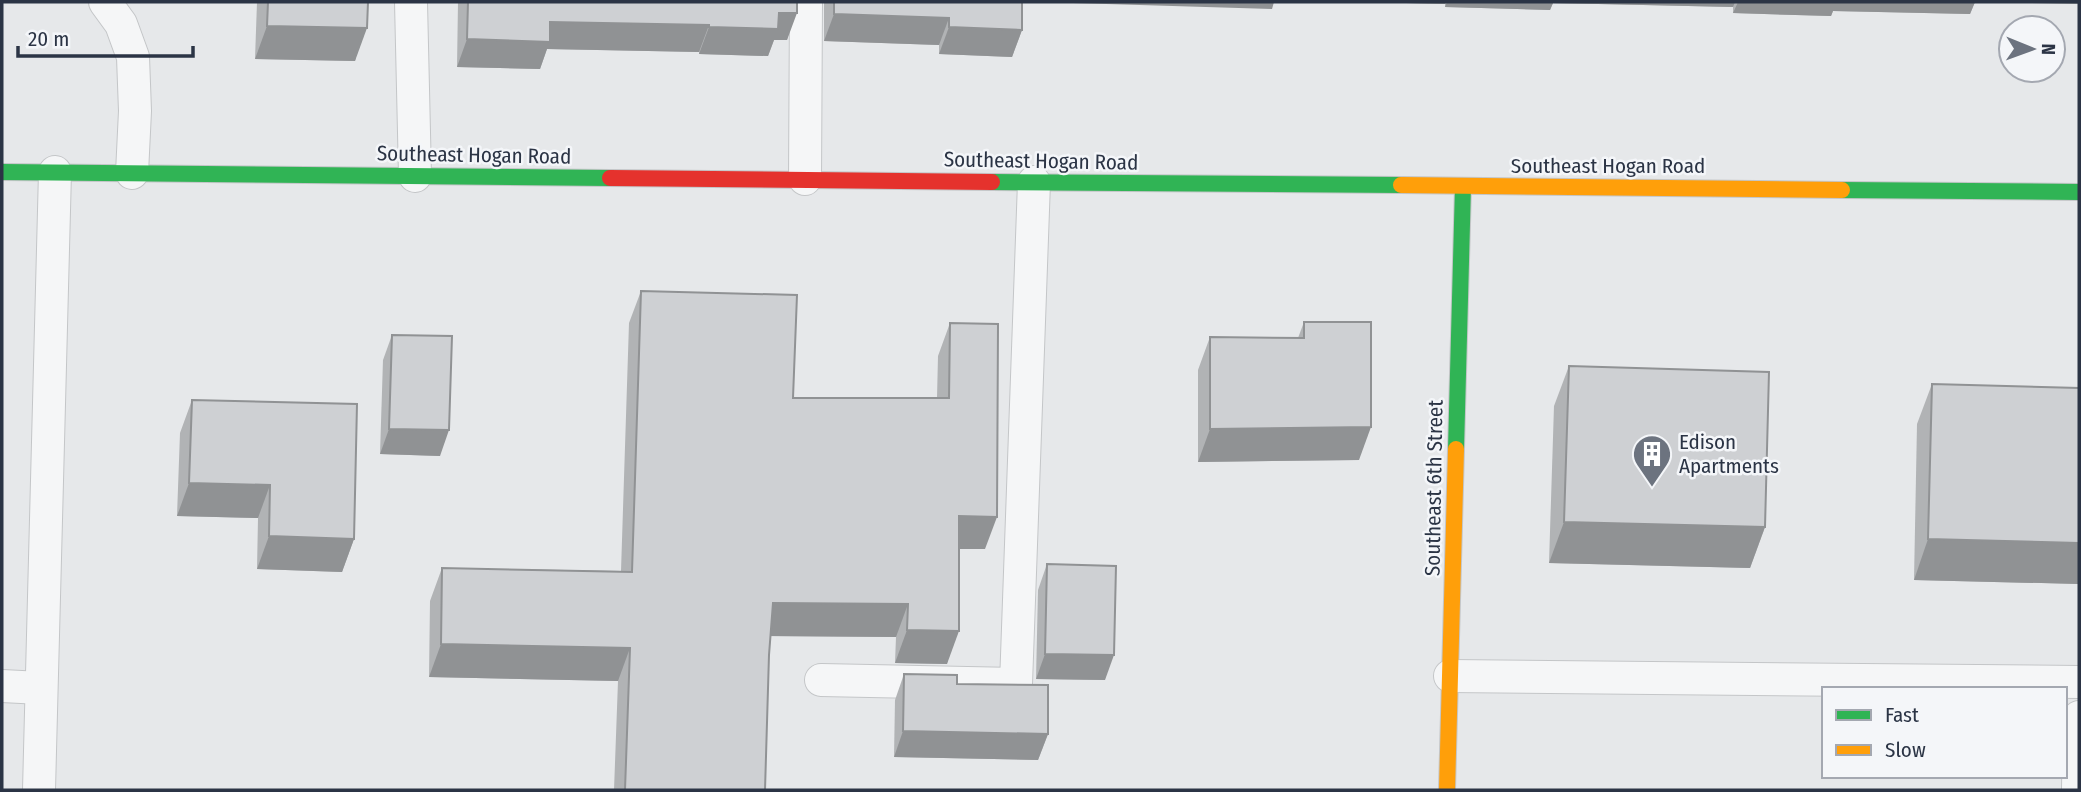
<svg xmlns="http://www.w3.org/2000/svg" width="2081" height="792" viewBox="0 0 2081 792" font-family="'Fira Sans Condensed',sans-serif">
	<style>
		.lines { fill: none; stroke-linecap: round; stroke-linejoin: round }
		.lane-casing { stroke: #c4c6c8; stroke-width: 34 }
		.fast-casing { stroke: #c4c6c8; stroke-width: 18 }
		.slow-casing { stroke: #c4c6c8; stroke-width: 18 }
		.jam-casing { stroke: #c4c6c8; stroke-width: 18 }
		.lane { stroke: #f5f6f7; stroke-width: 32 }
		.fast { stroke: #30b455; stroke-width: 16 }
		.slow { stroke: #ff9f0a; stroke-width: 16 }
		.jam { stroke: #e5322d; stroke-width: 16 }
		.wall { fill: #b1b3b5 }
		.shaded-wall { fill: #909294 }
		.building { fill: #ced0d3; stroke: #909294; stroke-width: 2 }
		.labels { text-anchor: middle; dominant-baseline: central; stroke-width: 5; stroke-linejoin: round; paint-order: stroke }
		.street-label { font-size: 21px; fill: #2b3445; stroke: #f4f6f9 }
		.poi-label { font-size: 21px; fill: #2b3445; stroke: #f4f6f9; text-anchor: start }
	</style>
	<rect width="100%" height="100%" fill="#e6e8ea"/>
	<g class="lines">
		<g class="lane-casing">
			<g id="lane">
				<path d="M105 2 121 24 133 57 135 111 132 173"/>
				<path d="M411 2 415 176"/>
				<path d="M805 179 806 2"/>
				<path d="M1450 676 2079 682"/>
				<path d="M821 680 1016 684 1034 182"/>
				<path d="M2 686 41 688"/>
				<path d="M39 790 55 172"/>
				<path d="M2078 790 2079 717"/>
			</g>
		</g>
		<g class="fast-casing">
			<g id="fast">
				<path d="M2 172 610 178"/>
				<path d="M992 182 1401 185"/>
				<path d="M1842 190 2079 192"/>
				<path d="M1456 449 1463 186"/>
			</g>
		</g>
		<g class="slow-casing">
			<g id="slow">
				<path d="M1401 185 1842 190"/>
				<path d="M1447 790 1456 449"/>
			</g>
		</g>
		<g class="jam-casing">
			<path id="jam" d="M610 178 992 182"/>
		</g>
		<use href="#lane" class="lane"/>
		<use href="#fast" class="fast"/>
		<use href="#slow" class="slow"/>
		<use href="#jam" class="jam"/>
	</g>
	<g class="wall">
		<path d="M257 2H368L355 61 255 59Z"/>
		<path d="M458 2H797L787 40H774L768 56 699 54V52L547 49 540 69 457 67Z"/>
		<path d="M824 2H1022V30L1012 57 939 54V45L824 41Z"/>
		<path d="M1368 2H1975L1970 14 1833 11 1831 16 1733 13V7L1553 3 1550 10 1445 7V4Z"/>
		<path d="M641 291 793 398H937L938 356 950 323 985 549H959L947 664 895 663 896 637 771 636 769 655 765 790H614L618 681 429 677 430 601 442 568 621 571 629 323Z"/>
		<path d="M1304 322 1359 460 1198 462V370L1210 337 1298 338Z"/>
		<path d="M392 335 440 456 380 454 383 360Z"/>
		<path d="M1569 366 1765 527 1750 568 1549 563 1554 406Z"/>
		<path d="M1932 384 2079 388V584L1914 580 1917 424Z"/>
		<path d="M192 400 354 539 342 572 257 569 258 518 177 516 180 433Z"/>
		<path d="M1047 564 1105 680 1036 679 1038 590Z"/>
		<path d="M904 674 957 684 1048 734 1038 760 894 757 895 700Z"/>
	</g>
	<g class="shaded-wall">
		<path d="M1040 2H1274L1272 9Z"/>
		<path d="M1368 2H1446L1445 4Z"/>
		<path d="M1447 2H1735L1733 7 1553 3 1550 10 1445 7Z"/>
		<path d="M1738 2H1975L1970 14 1833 11 1831 16 1733 13Z"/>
		<path d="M1983 2H2079V4Z"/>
		<path d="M779 13H797L787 40H774L768 56 699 54 709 27Z"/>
		<path d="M834 14 949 18 939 45 824 41Z"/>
		<path d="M550 22 709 25 699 52 547 49 540 69 457 67 467 39Z"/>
		<path d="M267 26 367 28 355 61 255 59Z"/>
		<path d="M949 27 1022 30 1012 57 939 54Z"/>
		<path d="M1371 427 1359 460 1198 462 1210 429Z"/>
		<path d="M389 429 449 430 440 456 380 454Z"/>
		<path d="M189 483 270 485 258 518 177 516Z"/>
		<path d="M959 516 997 517 985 549H947Z"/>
		<path d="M1564 522 1765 527 1750 568 1549 563Z"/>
		<path d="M269 536 354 539 342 572 257 569Z"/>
		<path d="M1928 539 2079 543V584L1914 580Z"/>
		<path d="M773 603 908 604 896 637 761 636Z"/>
		<path d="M907 630 959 631 947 664 895 663Z"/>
		<path d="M441 644 630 648 618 681 429 677Z"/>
		<path d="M1045 654 1114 655 1105 680 1036 679Z"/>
		<path d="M903 731 1048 734 1038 760 894 757Z"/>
	</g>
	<g class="building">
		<path d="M268 2H368L367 28 267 26Z"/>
		<path d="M468 2H797V13H779L778 29 709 27V25L550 22V42L467 39Z"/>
		<path d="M834 2H1022V30L949 27V18L834 14Z"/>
		<path d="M641 291 797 295 793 398H949L950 323 998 324 997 517 959 516V631L907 630 908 604 773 603 769 655 765 790H625L630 648 441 644 442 568 632 572Z"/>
		<path d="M1304 322H1371V427L1210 429V337L1304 338Z"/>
		<path d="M392 335 452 336 449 430 389 429Z"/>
		<path d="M1569 366 1769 372 1765 527 1564 522Z"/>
		<path d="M1932 384 2079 388V543L1928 539Z"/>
		<path d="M192 400 357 404 354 539 269 536 270 485 189 483Z"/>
		<path d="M1047 564 1116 566 1114 655 1045 654Z"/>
		<path d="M904 674 957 675V684L1048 685V734L903 731Z"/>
	</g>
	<defs>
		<g id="building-pin" transform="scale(2.0125)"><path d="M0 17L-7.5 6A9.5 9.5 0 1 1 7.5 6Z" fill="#6c737f" stroke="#f4f6f9"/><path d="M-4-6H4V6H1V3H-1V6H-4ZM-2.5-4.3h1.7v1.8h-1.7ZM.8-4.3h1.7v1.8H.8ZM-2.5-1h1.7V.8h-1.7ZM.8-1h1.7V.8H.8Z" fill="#fff"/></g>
	</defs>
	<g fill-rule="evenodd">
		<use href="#building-pin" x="1652" y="454"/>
	</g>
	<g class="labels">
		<g class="street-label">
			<text transform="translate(474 155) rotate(1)">Southeast Hogan Road</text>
			<text transform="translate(1041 161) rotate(1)">Southeast Hogan Road</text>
			<text x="1608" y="166">Southeast Hogan Road</text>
			<text transform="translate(1434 488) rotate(-89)">Southeast 6th Street</text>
		</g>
		<g class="poi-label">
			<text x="1679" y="442">Edison<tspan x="1679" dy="24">Apartments</tspan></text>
		</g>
	</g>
	<rect width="2081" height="792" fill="none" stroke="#2b3445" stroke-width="7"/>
	<rect x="1822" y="687" width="245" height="91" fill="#f4f6f9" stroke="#a4a8b1" stroke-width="2"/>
	<rect x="1836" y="710" width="35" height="10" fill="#30b455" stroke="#a4a8b1" stroke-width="2"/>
	<text x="1885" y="722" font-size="21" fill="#2b3445">Fast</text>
	<rect x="1836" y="745" width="35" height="10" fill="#ff9f0a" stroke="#a4a8b1" stroke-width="2"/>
	<text x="1885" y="757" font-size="21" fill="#2b3445">Slow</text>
	<g transform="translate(2032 49) rotate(91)"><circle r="33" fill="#f4f6f9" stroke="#a4a8b1" stroke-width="2"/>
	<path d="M0-5L12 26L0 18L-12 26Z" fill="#6c737f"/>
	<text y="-10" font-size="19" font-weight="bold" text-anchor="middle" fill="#2b3445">N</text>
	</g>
	<path d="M18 46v10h175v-10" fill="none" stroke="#2b3445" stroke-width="3.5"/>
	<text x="28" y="46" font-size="21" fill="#2b3445" stroke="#f4f6f9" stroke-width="5" paint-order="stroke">20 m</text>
</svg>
